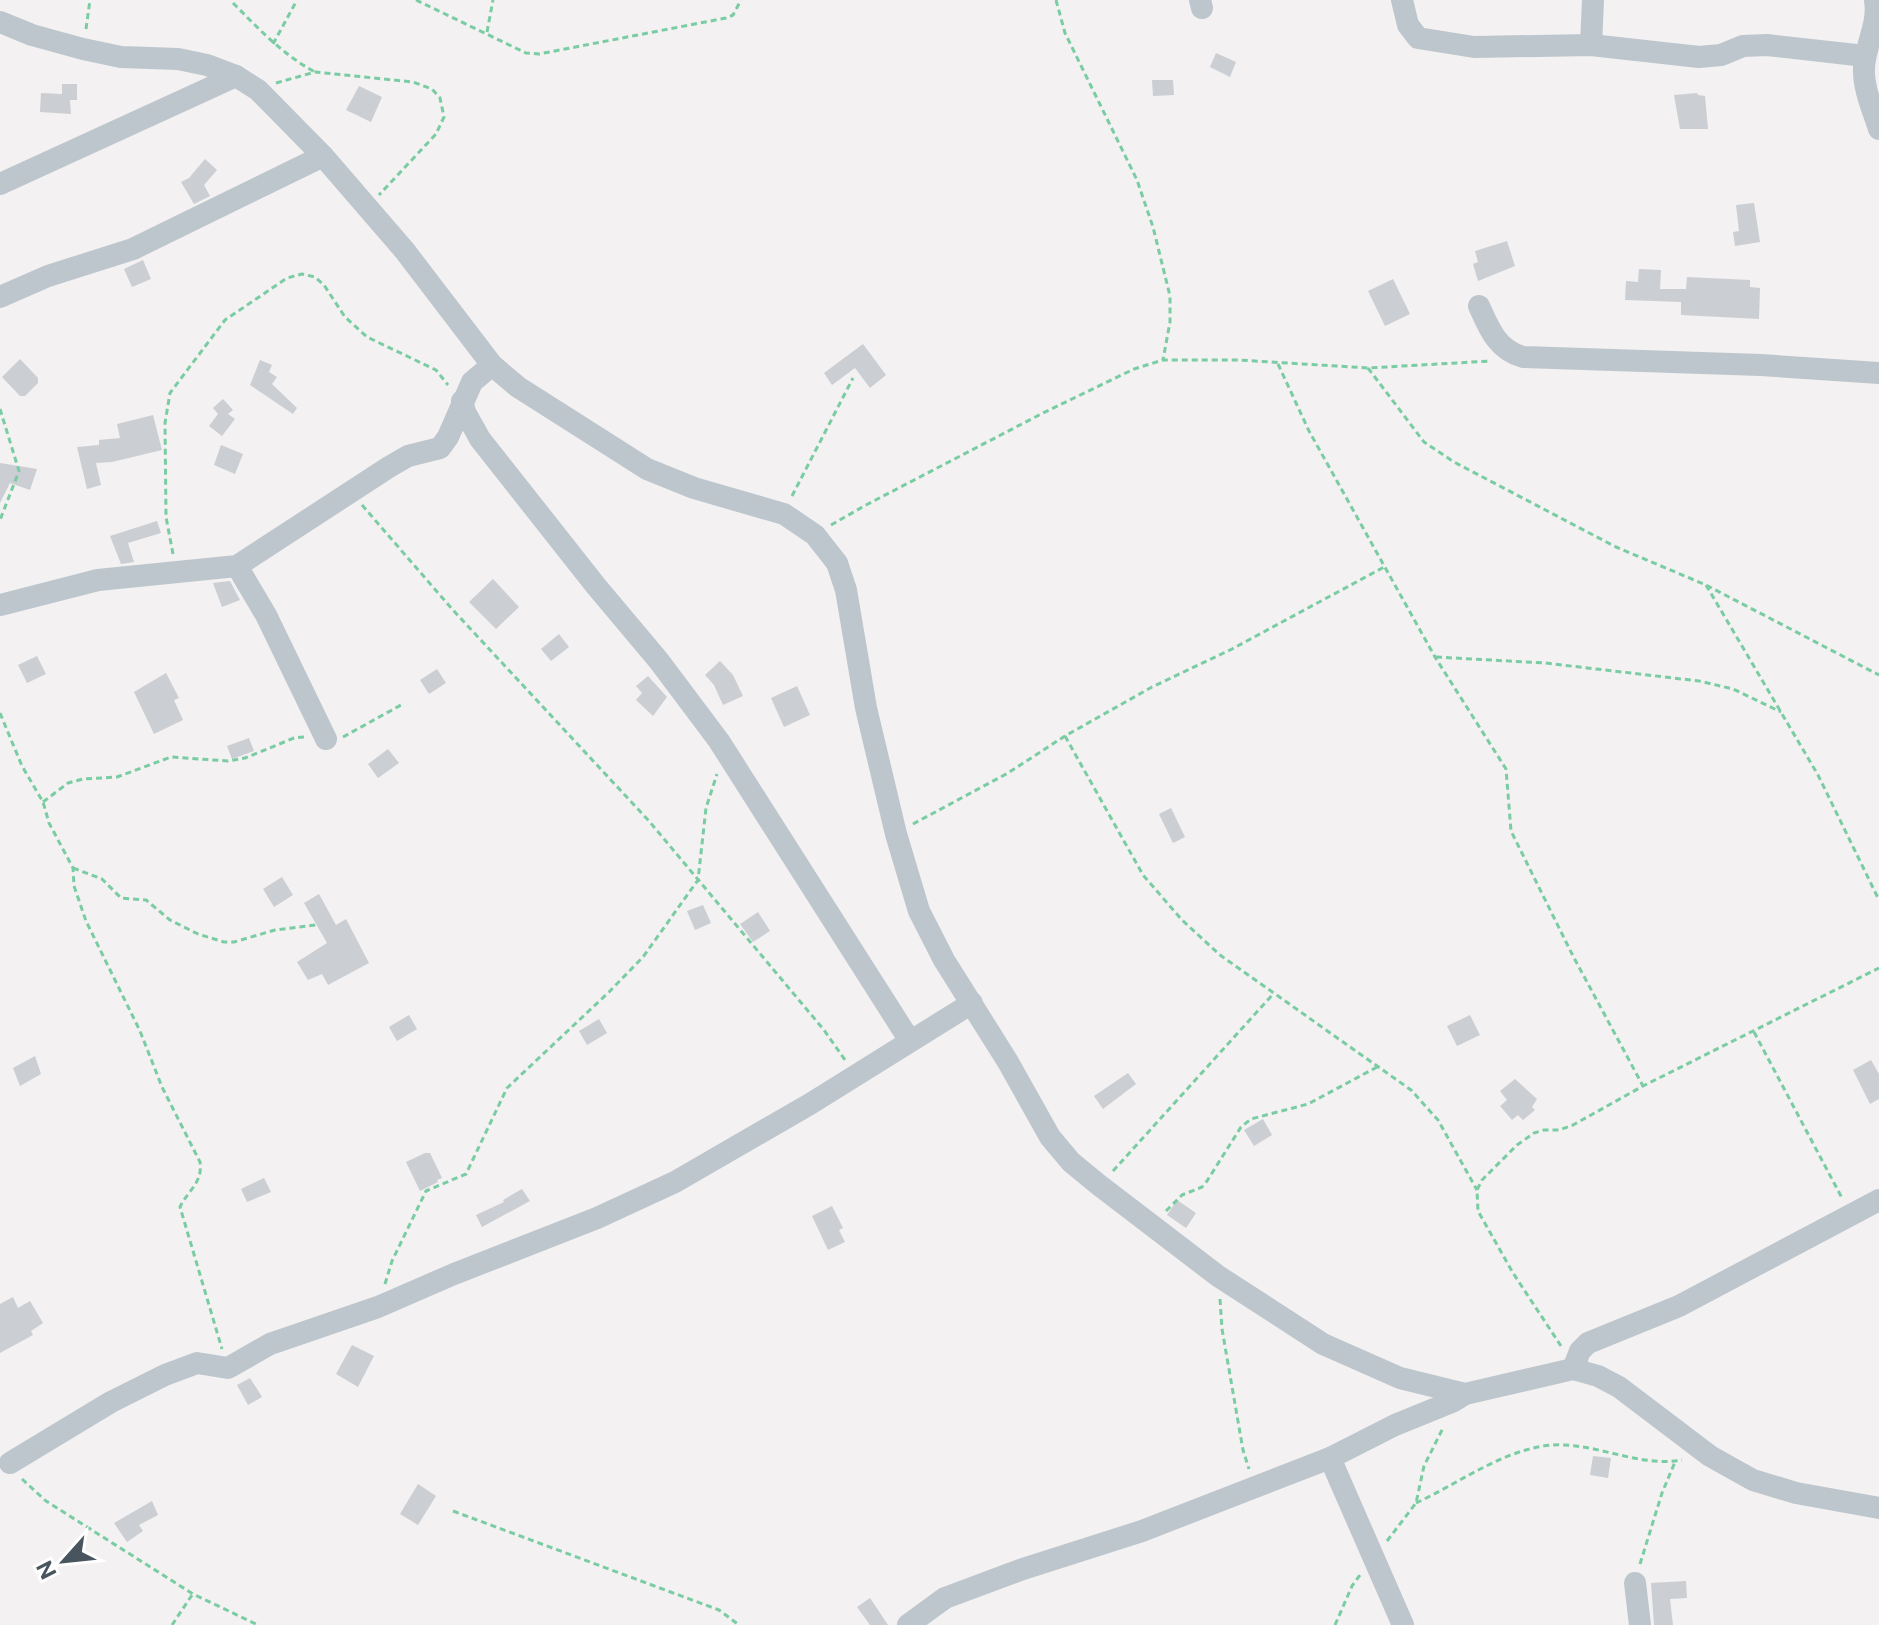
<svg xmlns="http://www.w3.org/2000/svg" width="1879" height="1625" viewBox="0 0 1879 1625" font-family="'Public Sans',sans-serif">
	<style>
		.building { fill: #cbced3 }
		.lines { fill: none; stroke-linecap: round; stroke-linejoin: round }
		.path { stroke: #7acca3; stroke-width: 3; stroke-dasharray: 6 4; stroke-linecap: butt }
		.minor { stroke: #bdc6cd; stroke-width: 22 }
	</style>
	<rect width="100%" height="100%" fill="#f3f1f1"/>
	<g class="building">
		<path d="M1216 53 1236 62 1230 77 1210 67Z"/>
		<path d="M1152 80H1173L1174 95 1153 96Z"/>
		<path d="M62 84H77V100H70L71 114 40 112 41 93 62 94Z"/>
		<path d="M359 86 382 97 371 122 346 110Z"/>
		<path d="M1697 93 1698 95 1705 96 1708 129H1680L1674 95Z"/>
		<path d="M205 159 217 170 204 185 210 196 194 204 181 182 189 178Z"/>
		<path d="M1754 203 1760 242 1735 246 1733 232 1739 231 1736 205Z"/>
		<path d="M1507 241 1515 266 1478 281 1473 264 1478 262 1475 251Z"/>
		<path d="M143 260 151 279 132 287 124 269Z"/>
		<path d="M1639 269 1661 270 1660 289H1686L1687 277 1750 280V287L1760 288 1759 319 1681 315V302L1625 300 1626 281 1638 282Z"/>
		<path d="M1393 279 1410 314 1385 326 1368 291Z"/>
		<path d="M863 344 886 375 870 388 855 368 832 385 824 373Z"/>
		<path d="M20 359 38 378V383L25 396H20L2 377Z"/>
		<path d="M260 360 272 365 269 372 277 377 272 384 297 408 293 414 250 385Z"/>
		<path d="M223 399 233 410 228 414 235 419 222 436 209 426 218 414 213 408Z"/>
		<path d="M153 415 162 450 112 462 96 463 101 485 87 489 77 447 99 445V440L120 438 117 424Z"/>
		<path d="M221 445 243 454 235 474 214 465Z"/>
		<path d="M0 463 37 469 30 490 10 483 0 503Z"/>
		<path d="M157 521 161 533 128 543 134 562 121 564 110 536Z"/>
		<path d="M493 579 519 607 496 629 469 602Z"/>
		<path d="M230 581 240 600 222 607 213 583Z"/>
		<path d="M559 634 569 647 551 661 541 649Z"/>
		<path d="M37 656 46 674 27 683 18 665Z"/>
		<path d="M720 661 733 675 743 696 723 705 714 685 705 675Z"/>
		<path d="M437 669 446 683 429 694 420 680Z"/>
		<path d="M166 673 179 698 174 700 183 720 154 734 134 692Z"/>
		<path d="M648 676 667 697 653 716 636 700 642 693 636 686Z"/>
		<path d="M797 686 810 715 784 727 771 698Z"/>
		<path d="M249 738 254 751 232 759 227 746Z"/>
		<path d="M388 749 399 763 378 778 368 764Z"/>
		<path d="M1171 808 1185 837 1173 843 1159 814Z"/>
		<path d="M282 877 293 895 274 907 263 889Z"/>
		<path d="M319 894 336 925 346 919 369 963 328 985 322 974 308 980 297 962 327 943 304 903Z"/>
		<path d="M703 905 711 923 695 930 687 911Z"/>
		<path d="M758 912 770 931 753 942 740 924Z"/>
		<path d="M409 1015 417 1029 397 1041 389 1027Z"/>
		<path d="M1470 1015 1480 1035 1457 1046 1447 1026Z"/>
		<path d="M599 1019 607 1033 587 1045 579 1031Z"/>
		<path d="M35 1056 41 1074 20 1086 13 1068Z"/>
		<path d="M1871 1060 1879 1074V1099L1870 1104 1853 1070Z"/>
		<path d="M1128 1073 1136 1084 1103 1109 1094 1096Z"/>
		<path d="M1515 1079 1537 1099 1532 1107 1535 1110 1523 1120 1518 1115 1512 1120 1500 1106 1507 1100 1500 1091Z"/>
		<path d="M1263 1119 1272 1135 1254 1146 1244 1130Z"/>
		<path d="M425 1153H430L442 1178 437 1180 438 1182 420 1191 406 1162Z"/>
		<path d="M264 1178 271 1192 247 1202 241 1189Z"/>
		<path d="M522 1189 530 1201 482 1227 476 1215 504 1202 503 1200Z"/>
		<path d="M1177 1200 1196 1213 1186 1228 1167 1215Z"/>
		<path d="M832 1206 843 1228 839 1230 845 1242 828 1250 812 1216Z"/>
		<path d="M13 1297 18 1308 30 1301 43 1323 31 1331 33 1335 0 1353V1304Z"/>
		<path d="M352 1345 374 1356 358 1387 336 1374Z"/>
		<path d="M250 1378 262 1397 248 1405 237 1385Z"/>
		<path d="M1593 1456 1611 1458 1608 1478 1590 1475Z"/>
		<path d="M418 1484 436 1496 418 1525 400 1514Z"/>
		<path d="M152 1501 158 1515 139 1525 143 1531 127 1542 114 1523Z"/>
		<path d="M1686 1581 1687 1598 1670 1599 1673 1625H1654L1651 1583Z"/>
		<path d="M870 1598 888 1625H870L857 1607Z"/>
	</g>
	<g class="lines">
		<g class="path">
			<path d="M416 0 526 53 539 54 726 18 733 15 741 0"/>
			<path d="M1056 0 1065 33 1137 180 1153 227 1170 296V322L1163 360"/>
			<path d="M233 3C259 29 282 54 315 72"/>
			<path d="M86 29 90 0"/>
			<path d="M487 32 493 0"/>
			<path d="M273 44 297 0"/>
			<path d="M276 83 315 72 413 82 432 89 440 98 444 117 436 134 379 195"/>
			<path d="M1278 364 1309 431 1435 657 1506 769 1511 831 1573 956 1643 1086"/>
			<path d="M1368 368 1424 442 1454 462 1616 547 1706 585 1879 675"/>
			<path d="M0 409 19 471 0 520"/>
			<path d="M792 496 853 378"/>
			<path d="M362 505 452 609 649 821 824 1030 845 1060"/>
			<path d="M831 525 866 505 1043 413 1134 369 1163 360H1239L1368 368 1491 361"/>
			<path d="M173 554 166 517 165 423 170 393 225 320 287 278 302 274 315 277 324 285 345 317 367 337 436 370 448 385"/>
			<path d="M1706 585 1818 775 1879 900"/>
			<path d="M1436 657 1545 663 1699 681 1733 689 1781 712"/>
			<path d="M0 713 22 766 43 802 49 823 73 868 74 886 86 921 140 1031 162 1087 200 1162C203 1183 188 1190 180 1207L222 1349"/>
			<path d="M1065 736 1143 875 1182 920 1220 955 1411 1090 1438 1120 1477 1190"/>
			<path d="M343 737 401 705"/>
			<path d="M43 802 68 783 83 779 117 777 171 757 228 761 245 758 294 738 304 737"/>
			<path d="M913 824 1008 773 1065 736 1152 687 1232 649 1386 566"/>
			<path d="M73 868 102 879 121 898 146 900 170 920 198 934 224 942H234L275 930 316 925"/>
			<path d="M1754 1032 1842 1198"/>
			<path d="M1113 1171 1274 993"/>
			<path d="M1166 1211 1182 1195 1202 1187 1207 1181 1241 1127 1251 1119 1308 1104 1379 1066"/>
			<path d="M385 1284 392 1261 426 1191 466 1174 507 1088 609 992 643 957 698 880 706 808 717 774"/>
			<path d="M1220 1299 1222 1329 1243 1450 1249 1469"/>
			<path d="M1561 1346 1513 1273 1478 1211 1477 1190 1482 1180 1517 1145 1534 1133 1544 1130H1559L1573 1125 1643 1086 1879 968"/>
			<path d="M22 1479 46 1501 193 1594 258 1625"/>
			<path d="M1416 1503C1462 1482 1513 1442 1565 1445 1605 1447 1642 1467 1682 1460"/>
			<path d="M453 1511 719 1610 739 1625"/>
			<path d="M1387 1541 1416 1503 1424 1466 1443 1428"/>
			<path d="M1640 1564 1662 1493 1675 1462"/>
			<path d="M172 1625 192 1595"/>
			<path d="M1335 1625 1352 1586 1360 1575"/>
		</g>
		<g class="minor">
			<path d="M1200 0 1202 8"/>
			<path d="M1402 0 1408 25 1418 38 1474 47 1591 45 1699 57 1721 55 1743 46 1767 45 1865 56"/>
			<path d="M1875 0C1879 26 1865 44 1864 68 1863 88 1873 110 1879 129"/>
			<path d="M0 22 32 35 83 49 121 57 178 59 207 65 236 76 258 90 323 156 405 251 492 365 518 387 647 469 694 488 784 514 815 535 837 563 846 590 866 708 896 834 919 911 944 960 1008 1062 1050 1137 1071 1162 1099 1185 1218 1276 1323 1344 1400 1378 1465 1394 1573 1369 1598 1376 1619 1387 1710 1456 1753 1480 1796 1493 1879 1508"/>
			<path d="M1591 45 1593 0"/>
			<path d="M0 184 236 76"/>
			<path d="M0 297 48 276 133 249 323 156"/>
			<path d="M1479 306C1489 328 1497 350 1523 357L1761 365 1879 373"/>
			<path d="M462 401 465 412 480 439 596 586 659 661 719 741 910 1041"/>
			<path d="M237 566 266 615 326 739"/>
			<path d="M0 605 98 580 237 566 389 467 408 456 440 448 448 437 472 382 492 365"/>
			<path d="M1573 1369 1580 1351 1588 1343 1679 1306 1879 1200"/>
			<path d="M1330 1458 1403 1625"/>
			<path d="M10 1463 111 1402 165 1375 197 1363 228 1368 270 1344 378 1307 454 1274 597 1218 675 1182 810 1104 972 1003"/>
			<path d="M1635 1583 1640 1625"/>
			<path d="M908 1625 945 1598 1023 1569 1142 1531 1330 1458 1395 1425 1454 1401 1465 1394"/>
		</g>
	</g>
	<g transform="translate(64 1561) rotate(243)" stroke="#ffffff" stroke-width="6" paint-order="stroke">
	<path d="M0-6L14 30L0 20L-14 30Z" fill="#49555e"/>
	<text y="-12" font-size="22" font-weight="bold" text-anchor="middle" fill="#49555e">N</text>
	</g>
</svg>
